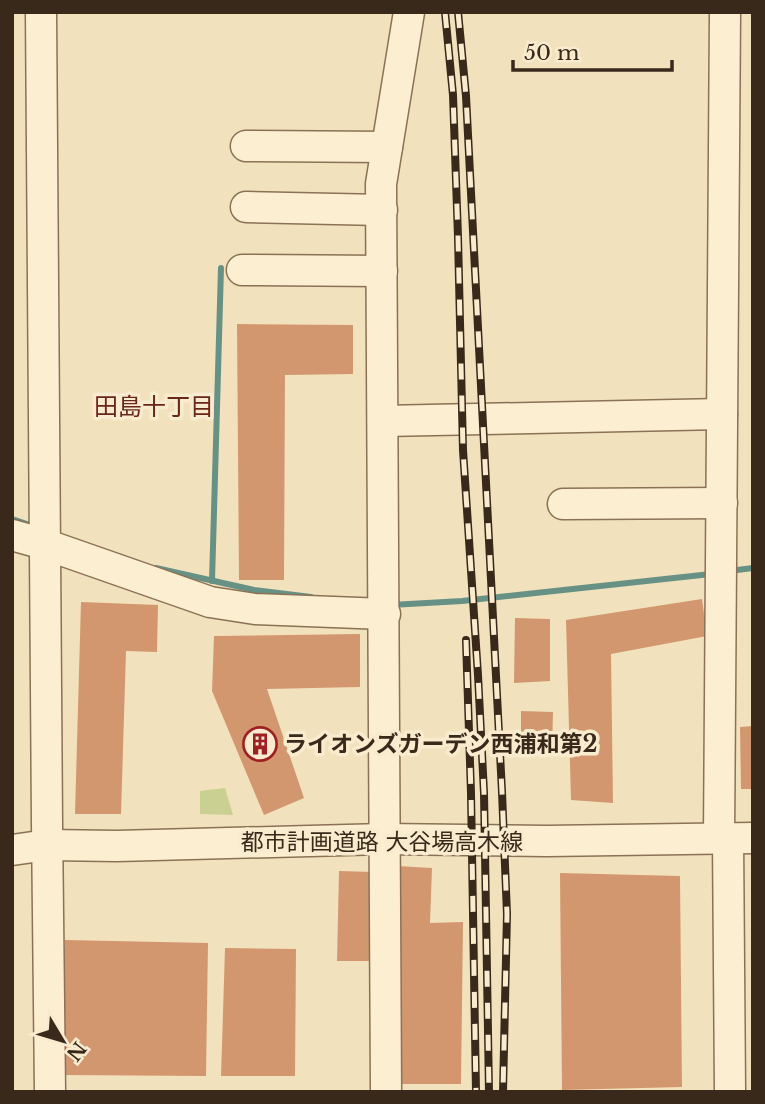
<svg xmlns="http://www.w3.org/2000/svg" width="765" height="1104" viewBox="0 0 765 1104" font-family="'Libre Baskerville','Noto Sans JP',serif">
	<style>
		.green { fill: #cad091 }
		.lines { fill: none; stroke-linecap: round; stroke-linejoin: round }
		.stream { stroke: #689186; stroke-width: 6 }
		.building { fill: #d39770 }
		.minor-casing { stroke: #8b7155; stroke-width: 33 }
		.minor { stroke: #fceed1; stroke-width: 30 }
		.rail-casing { stroke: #39291b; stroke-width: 8 }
		.rail { stroke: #f8ebce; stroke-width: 5; stroke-dasharray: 16; stroke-linecap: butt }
		.labels { text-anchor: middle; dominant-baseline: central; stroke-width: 7; stroke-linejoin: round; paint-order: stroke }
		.poi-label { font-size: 23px; font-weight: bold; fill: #39291b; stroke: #f8ebce; text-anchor: start }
		.street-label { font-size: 23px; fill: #39291b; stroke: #f8ebce }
		.neighbourhood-label { font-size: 24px; fill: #6a2616; stroke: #f8ebce }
	</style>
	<rect width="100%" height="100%" fill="#f2e1bd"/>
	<path class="green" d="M225 788 233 815 200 814V791Z"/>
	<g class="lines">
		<g class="stream">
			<path d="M12 519 30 525"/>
			<path d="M156 568 254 590 311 597"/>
			<path d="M729 571 753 568"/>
			<path d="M212 581 221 268"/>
			<path d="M391 605 462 601 711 574"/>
		</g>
	</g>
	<g class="building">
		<path d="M237 324 353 325V374L285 375 284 580H239Z"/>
		<path d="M702 599 707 636 611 654 613 803 571 800 566 620Z"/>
		<path d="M81 602 158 605 157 652 126 651 121 814H75Z"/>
		<path d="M515 618 550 619V681L514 683Z"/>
		<path d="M360 634V687L267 689 304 798 264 815 212 691 214 636Z"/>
		<path d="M521 711 553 712 552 752H521Z"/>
		<path d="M753 726V789H741L740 727Z"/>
		<path d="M397 866 432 868 430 923 463 922 461 1084H395Z"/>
		<path d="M339 871 373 872V961H337Z"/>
		<path d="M560 873 680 876 682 1087 562 1090Z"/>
		<path d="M65 940 208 943 206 1076 61 1075Z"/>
		<path d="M225 948 296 949 295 1076H221Z"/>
	</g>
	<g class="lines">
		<g class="minor-casing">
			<g id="minor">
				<path d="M41 12 47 824 50 1092"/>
				<path d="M246 146 387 147"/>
				<path d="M246 207 382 210"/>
				<path d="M242 270 382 271"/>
				<path d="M383 421 722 414"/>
				<path d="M563 504 722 503"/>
				<path d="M12 535 44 544 210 602 255 609 385 614"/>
				<path d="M719 838 725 12"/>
				<path d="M728 838 730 1092"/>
				<path d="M12 850 47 845 117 846 384 839 547 841 753 838"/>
				<path d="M386 1092 381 184 409 12"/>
			</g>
		</g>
		<use href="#minor" class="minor"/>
		<g class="rail-casing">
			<g id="rail">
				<path d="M445 12 453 95 458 237 463 450 478 675 484 793 489 1092"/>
				<path d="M458 12 466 96 502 792 507 914 503 1092"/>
				<path d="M466 640 471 793 476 1092"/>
			</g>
		</g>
		<use href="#rail" class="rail"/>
	</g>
	<defs>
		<g id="building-ring" transform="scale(1.75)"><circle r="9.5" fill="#f8ebce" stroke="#9f2023" stroke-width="1.5"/><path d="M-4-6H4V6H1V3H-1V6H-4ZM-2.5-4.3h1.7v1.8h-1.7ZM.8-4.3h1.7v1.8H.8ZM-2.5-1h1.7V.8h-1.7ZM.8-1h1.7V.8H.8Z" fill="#9f2023"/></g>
	</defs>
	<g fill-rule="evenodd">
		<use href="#building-ring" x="260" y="744"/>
	</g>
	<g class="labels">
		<g class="poi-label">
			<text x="284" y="744">ライオンズガーデン西浦和第2</text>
		</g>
		<g class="street-label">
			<text x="382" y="842">都市計画道路 大谷場高木線</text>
		</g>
		<g class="neighbourhood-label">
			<text x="154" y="406">田島十丁目</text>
		</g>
	</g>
	<rect width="765" height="1104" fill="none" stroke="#39291b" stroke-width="28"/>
	<g transform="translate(63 1041) rotate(128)" stroke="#f8ebce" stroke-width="5" paint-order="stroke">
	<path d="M0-5L12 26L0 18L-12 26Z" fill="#39291b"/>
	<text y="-10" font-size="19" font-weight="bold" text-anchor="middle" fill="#39291b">N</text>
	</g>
	<path d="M513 60v10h159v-10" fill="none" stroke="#39291b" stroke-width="3.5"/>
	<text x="524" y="60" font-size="21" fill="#39291b" stroke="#f8ebce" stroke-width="5" paint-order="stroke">50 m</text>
</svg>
